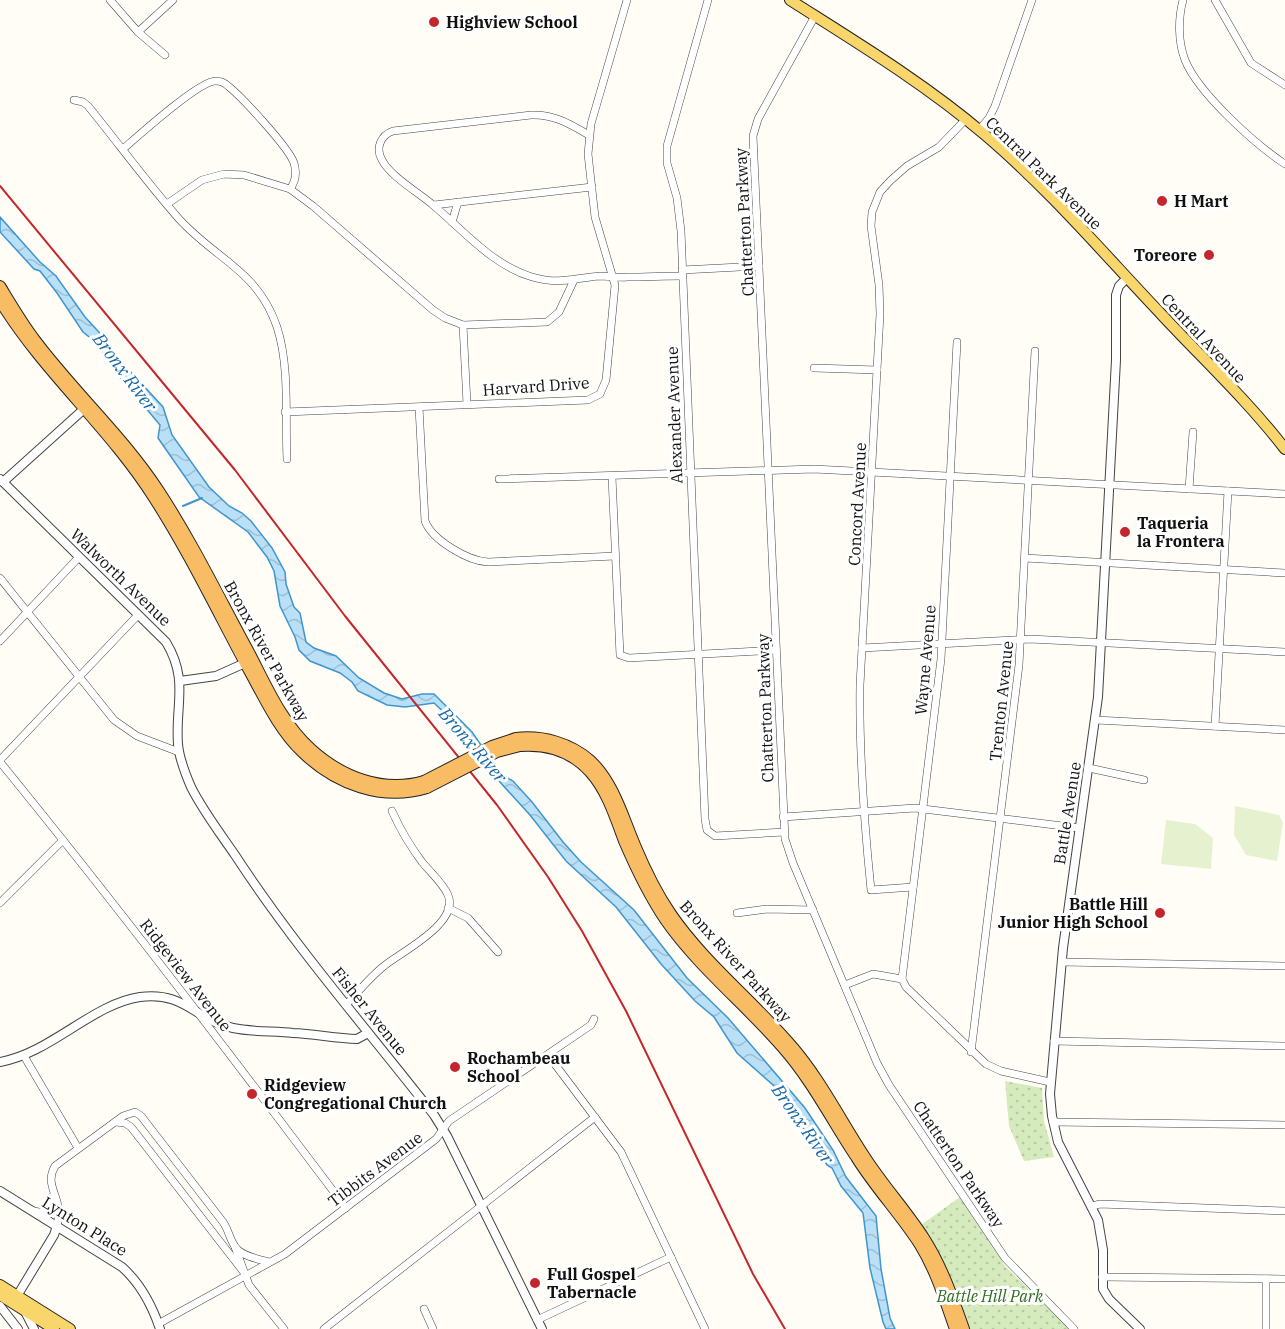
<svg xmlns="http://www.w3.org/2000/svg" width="1285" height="1329" viewBox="0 0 1285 1329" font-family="'IBM Plex Serif',serif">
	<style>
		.park { fill: url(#park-dots) }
		.pitch { fill: #e6f2cf }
		.water { fill: url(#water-waves); stroke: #3f96cf; stroke-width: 1.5 }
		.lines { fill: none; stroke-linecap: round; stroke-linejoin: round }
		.stream { stroke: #3f96cf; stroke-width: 2 }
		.minor-casing { stroke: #444; stroke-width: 8 }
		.tertiary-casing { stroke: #444; stroke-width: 10 }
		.primary-casing { stroke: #222; stroke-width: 12 }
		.trunk-casing { stroke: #222; stroke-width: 12 }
		.minor { stroke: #fff; stroke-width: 7 }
		.tertiary { stroke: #fff; stroke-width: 8 }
		.primary { stroke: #f9d66b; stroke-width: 10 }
		.trunk { stroke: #f7bc64; stroke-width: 10 }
		.rail { stroke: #c4262e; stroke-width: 2 }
		.trunk-bridge-casing { stroke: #222; stroke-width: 12; stroke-linecap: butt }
		.trunk-bridge { stroke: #f7bc64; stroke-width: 10 }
		.poi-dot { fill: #c4262e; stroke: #fff; stroke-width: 2 }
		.labels { text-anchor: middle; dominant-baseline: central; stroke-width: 6; stroke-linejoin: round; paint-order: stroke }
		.poi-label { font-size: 16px; font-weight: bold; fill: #111; stroke: #fff; text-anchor: start }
		.street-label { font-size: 16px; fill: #111; stroke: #fff }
		.park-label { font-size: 16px; font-style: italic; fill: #2f6b1f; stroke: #fff }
		.water-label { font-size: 18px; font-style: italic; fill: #1768a6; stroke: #fff }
	</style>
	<defs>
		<pattern id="park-dots" width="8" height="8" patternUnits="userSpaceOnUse" patternTransform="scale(1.5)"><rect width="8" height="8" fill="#d5ebbd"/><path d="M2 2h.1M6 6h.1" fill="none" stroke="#b6c8a1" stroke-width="1.8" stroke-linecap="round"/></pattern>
		<pattern id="water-waves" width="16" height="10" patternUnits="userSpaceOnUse" patternTransform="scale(1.5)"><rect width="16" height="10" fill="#b9e0f7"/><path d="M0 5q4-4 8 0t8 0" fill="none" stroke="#9ebfd3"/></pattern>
	</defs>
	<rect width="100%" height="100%" fill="#fffdf5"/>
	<g class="park">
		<path d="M1005 1081 1042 1088 1044 1121 1054 1157 1024 1161 1009 1126Z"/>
		<path d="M960 1197 1006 1267 1070 1329H968L921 1225Z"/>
	</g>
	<g class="pitch">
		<path d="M1235 806 1279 815 1283 823 1277 861 1246 855 1234 835Z"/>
		<path d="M1166 820 1195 824 1213 838 1211 869 1161 864Z"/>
	</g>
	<path class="water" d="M0 217 40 262 56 276 85 317 108 342 116 356 163 407 172 435 209 487 229 506 242 513 251 521 272 548 285 572 286 584 294 607 300 613 306 642 314 648 336 656 359 678 384 693 402 699 422 694H434L472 732 502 775 513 781 532 802 563 842 581 862 634 910 687 978 728 1018 805 1108 833 1150 846 1177 876 1216 881 1269 890 1318 895 1329H886L883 1322 870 1268 863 1213 841 1186 832 1168 827 1165 788 1105 777 1094 773 1085 737 1053 714 1017 695 1001 661 964 616 907 566 861 530 815 489 770 474 746 468 740 462 737 453 727 451 719 434 703 405 707 387 705 358 691 352 682 340 673 310 661 299 650 295 637 280 606 274 571 267 557 248 532 199 497 158 438 160 425 113 369 98 344 83 332 57 293 40 271 34 269 0 232Z"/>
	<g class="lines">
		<path class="stream" d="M183 506 202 498"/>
		<g class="minor-casing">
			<g id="minor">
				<path d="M110 0 138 32 165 55"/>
				<path d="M708 0 667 146V163L677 198 681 231 705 819 707 830 715 836 784 832"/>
				<path d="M1183 0C1178 19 1178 42 1185 60 1198 93 1256 145 1285 164"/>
				<path d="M1215 0 1251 63 1285 85"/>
				<path d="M815 16 758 119 753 136 785 839 793 863 877 1063 889 1085 1005 1258 1074 1329"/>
				<path d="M138 32 173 0"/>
				<path d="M74 100 83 102 88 106C119 144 148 184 180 220 217 260 258 271 277 327 290 367 285 417 287 459"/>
				<path d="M979 130 989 118 995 106 1032 0"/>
				<path d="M589 135C570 124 554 114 531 115L393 131C381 135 375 148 382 160 390 176 419 193 433 205 464 231 492 265 532 277 561 285 573 278 600 276 609 276 618 278 627 277 646 277 664 276 682 276"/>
				<path d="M123 149C138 136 200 80 216 81 220 81 225 83 228 86 242 97 289 148 294 163 297 173 296 181 290 189"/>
				<path d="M167 204 202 180 224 174 244 175 290 189 313 206 433 310 445 318 463 325 547 322 559 312 574 280"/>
				<path d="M434 205 592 187"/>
				<path d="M452 222 458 202"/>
				<path d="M682 270 759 266"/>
				<path d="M463 325 467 404"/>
				<path d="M957 342 941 659 902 979 906 987 986 1064 1001 1071 1050 1082"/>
				<path d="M814 368 877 370"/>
				<path d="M419 407 425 521C432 540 468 561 488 562L615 556"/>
				<path d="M285 412 588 400 600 394 606 380 615 285 595 217 588 154 591 124 627 0"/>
				<path d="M612 477 620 655 629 658 776 650"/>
				<path d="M499 479 814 469 1285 494"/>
				<path d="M1189 489 1193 432"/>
				<path d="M1025 558 1285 573"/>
				<path d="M0 578 114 720 137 736 179 752"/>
				<path d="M0 641 79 557"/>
				<path d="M862 648 1030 639 1285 652"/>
				<path d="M1096 720 1285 730"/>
				<path d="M1215 726 1228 491"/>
				<path d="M0 760 138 615"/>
				<path d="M0 762C119 908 233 1058 346 1208"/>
				<path d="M1089 768 1144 780"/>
				<path d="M783 817 915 808 1079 828"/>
				<path d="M913 887 871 890C864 821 859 754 860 685L880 314 879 285 871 226 872 212 880 192 890 181 907 166 939 147 966 119"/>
				<path d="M0 903 63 840"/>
				<path d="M448 908 468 918 498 952"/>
				<path d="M737 913 767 909 813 910"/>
				<path d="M1062 962 1285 966"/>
				<path d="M845 985 873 974 902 979"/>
				<path d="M346 1005C358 992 370 977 384 966 401 952 460 923 448 895 443 883 430 872 422 862 410 846 400 829 392 811"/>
				<path d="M1054 1041 1285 1046"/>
				<path d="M971 1052 1019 665 1035 351"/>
				<path d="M548 1055 621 1152 705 1329"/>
				<path d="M24 1056 78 1148"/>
				<path d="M116 1122 125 1123 131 1127 246 1275"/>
				<path d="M1053 1122 1285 1125"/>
				<path d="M1092 1206 1100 1204 1285 1211"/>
				<path d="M35 1211C47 1215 54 1209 53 1196"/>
				<path d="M57 1226C58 1220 60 1212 58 1206 55 1190 46 1182 55 1166L123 1116 135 1112 141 1116 223 1222C229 1230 230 1242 237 1249 244 1257 259 1259 269 1262"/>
				<path d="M235 1247 249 1285 284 1329"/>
				<path d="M1102 1277 1285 1279"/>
				<path d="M424 1309 433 1329"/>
				<path d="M537 1320 671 1257"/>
				<path d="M158 1324 285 1254 436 1139 449 1121 591 1025 594 1019"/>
				<path d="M324 1329 595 1117"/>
				<path d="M1266 1329V1279"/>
			</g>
		</g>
		<g class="tertiary-casing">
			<g id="tertiary">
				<path d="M1127 278 1119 286 1116 295V360L1098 697 1063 948 1050 1094 1052 1116 1058 1142 1098 1220 1103 1250V1289L1109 1299 1140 1329"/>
				<path d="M0 479 166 642C189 680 175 705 178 744 179 758 185 773 191 787 203 811 220 833 235 855 295 947 367 1029 434 1115L447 1136 542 1329"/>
				<path d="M3 482 84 409"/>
				<path d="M180 681 216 676 245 663"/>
				<path d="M0 1062C51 1053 92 1004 140 997 185 991 195 1020 233 1028 252 1032 273 1031 293 1033 314 1034 335 1038 357 1039L368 1033"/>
				<path d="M0 1191 122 1267C141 1284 152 1305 160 1329"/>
				<path d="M0 1306 18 1329"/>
				<path d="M34 1329 17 1296 54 1235 57 1226"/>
			</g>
		</g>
		<g class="primary-casing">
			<g id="primary">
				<path d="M790 0C856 42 924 83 984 134 1049 189 1104 254 1162 315 1203 359 1248 401 1285 449"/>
				<path d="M0 1285 70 1329"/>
				<path d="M0 1295 54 1329"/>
			</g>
		</g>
		<g class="trunk-casing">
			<g id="trunk">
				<path d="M0 286C11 304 22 323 35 340 74 392 123 436 159 491 193 543 220 599 250 654 267 687 283 724 311 749 342 777 383 793 424 781"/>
				<path d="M0 301C44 373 109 427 154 498 188 551 216 609 246 665 263 695 277 728 302 752 335 784 382 802 427 788"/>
				<path d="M516 738C543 735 571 743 591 761 614 783 623 817 635 845 645 869 656 892 671 914 704 962 752 1000 790 1044 820 1078 840 1119 865 1157 883 1185 906 1210 924 1238 942 1266 953 1298 964 1329"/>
				<path d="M520 746C547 744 572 752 590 772 607 791 615 817 624 841 636 869 649 896 666 921 699 968 746 1005 783 1048 812 1081 832 1121 856 1157 875 1188 901 1215 920 1245 936 1271 945 1301 955 1329"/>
			</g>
		</g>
		<use href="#minor" class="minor"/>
		<use href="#tertiary" class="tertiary"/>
		<use href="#primary" class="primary"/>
		<use href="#trunk" class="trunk"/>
		<path class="rail" d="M0 186 235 470 345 616 497 805 548 877 582 931 626 1011 753 1274 785 1329"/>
		<g class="trunk-bridge-casing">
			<g id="trunk-bridge">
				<path d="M424 781 492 746 516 738"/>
				<path d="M427 788 497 752 520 746"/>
			</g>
		</g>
		<use href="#trunk-bridge" class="trunk-bridge"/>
	</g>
	<g class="poi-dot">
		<circle cx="434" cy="22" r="6"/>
		<circle cx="1162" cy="201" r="6"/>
		<circle cx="1209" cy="255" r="6"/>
		<circle cx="1125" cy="532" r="6"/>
		<circle cx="1160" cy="913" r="6"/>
		<circle cx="455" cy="1067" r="6"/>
		<circle cx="252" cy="1094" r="6"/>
		<circle cx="535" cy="1283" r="6"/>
	</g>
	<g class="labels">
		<g class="poi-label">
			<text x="446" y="22">Highview School</text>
			<text x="1174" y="201">H Mart</text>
			<text x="1197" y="255" text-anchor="end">Toreore</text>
			<text x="1137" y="523">Taqueria<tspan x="1137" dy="18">la Frontera</tspan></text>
			<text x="1148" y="904" text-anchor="end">Battle Hill<tspan x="1148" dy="18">Junior High School</tspan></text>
			<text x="467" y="1058">Rochambeau<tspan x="467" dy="18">School</tspan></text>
			<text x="264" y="1085">Ridgeview<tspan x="264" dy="18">Congregational Church</tspan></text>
			<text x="547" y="1274">Full Gospel<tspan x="547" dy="18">Tabernacle</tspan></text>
		</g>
		<g class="street-label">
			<text transform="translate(1044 173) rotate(44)">Central Park Avenue</text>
			<text transform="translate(744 222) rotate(-93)">Chatterton Parkway</text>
			<text transform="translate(1204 338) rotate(47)">Central Avenue</text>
			<text transform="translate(536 386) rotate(-4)">Harvard Drive</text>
			<text transform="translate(674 415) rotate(-92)">Alexander Avenue</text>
			<text transform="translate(857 504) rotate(-87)">Concord Avenue</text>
			<text transform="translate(121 577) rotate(44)">Walworth Avenue</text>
			<text transform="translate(267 651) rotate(61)">Bronx River Parkway</text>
			<text transform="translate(925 660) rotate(-85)">Wayne Avenue</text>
			<text transform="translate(1001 701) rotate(-84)">Trenton Avenue</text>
			<text transform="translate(765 708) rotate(-92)">Chatterton Parkway</text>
			<text transform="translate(1067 813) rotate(-81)">Battle Avenue</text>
			<text transform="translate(736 961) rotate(48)">Bronx River Parkway</text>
			<text transform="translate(186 975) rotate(52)">Ridgeview Avenue</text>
			<text transform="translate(370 1011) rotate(51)">Fisher Avenue</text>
			<text transform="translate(959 1164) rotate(56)">Chatterton Parkway</text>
			<text transform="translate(375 1169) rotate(-37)">Tibbits Avenue</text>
			<text transform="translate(85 1226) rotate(32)">Lynton Place</text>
		</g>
		<g class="park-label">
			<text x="990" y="1296">Battle Hill Park</text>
		</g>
		<g class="water-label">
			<text transform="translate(125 372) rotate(53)">Bronx River</text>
			<text transform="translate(473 745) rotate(49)">Bronx River</text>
			<text transform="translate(803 1124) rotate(55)">Bronx River</text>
		</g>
	</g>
</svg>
